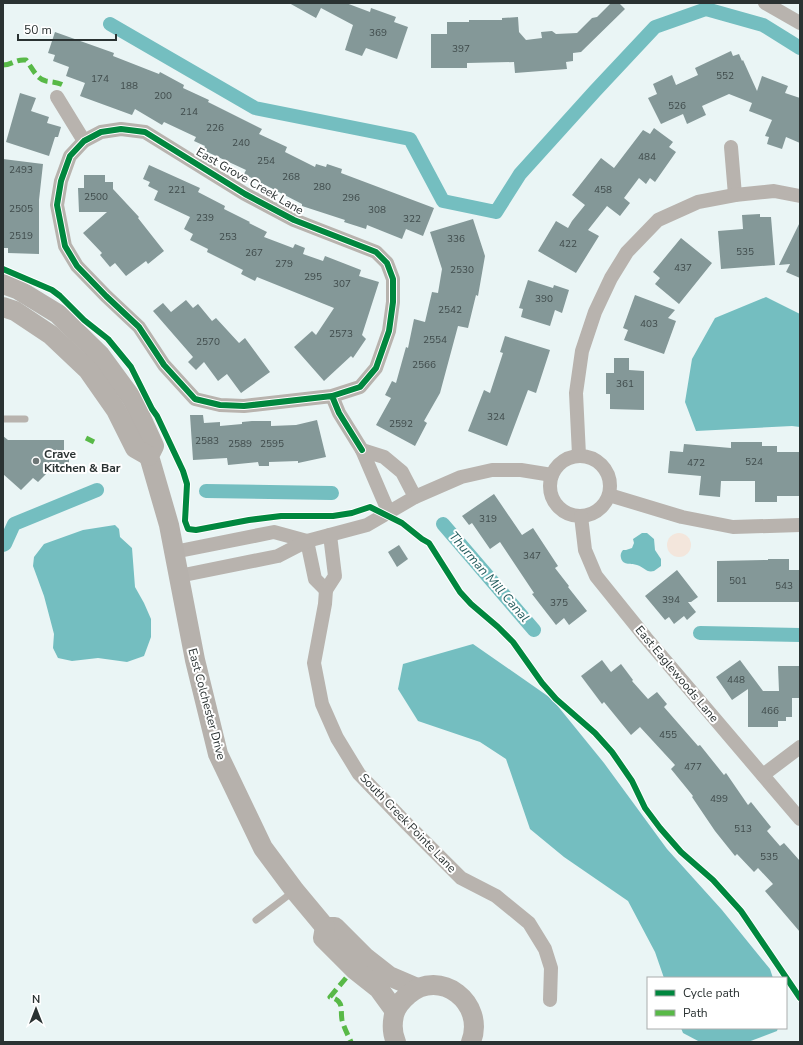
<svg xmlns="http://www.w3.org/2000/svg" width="803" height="1045" viewBox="0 0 803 1045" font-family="'Nunito Sans',sans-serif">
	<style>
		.green { fill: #f3e6dc }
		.water { fill: #74bec0 }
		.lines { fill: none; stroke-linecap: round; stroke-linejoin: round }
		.canal { stroke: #74bec0; stroke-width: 14 }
		.building { fill: #849898 }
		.lane { stroke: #b8b3ae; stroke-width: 7 }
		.street { stroke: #b8b3ae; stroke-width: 14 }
		.secondary { stroke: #b6b1ac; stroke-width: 20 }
		.quiet { stroke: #58b947; stroke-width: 5; stroke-dasharray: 10 5; stroke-linecap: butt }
		.cycleway-casing { stroke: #fff; stroke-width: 8 }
		.cycleway { stroke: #00873e; stroke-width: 6 }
		.poi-dot { fill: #6d7676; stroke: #fff; stroke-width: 1.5 }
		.labels { text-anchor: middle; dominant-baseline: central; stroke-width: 4; stroke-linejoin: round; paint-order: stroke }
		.number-label { font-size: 10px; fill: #404c4c }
		.street-label { font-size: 12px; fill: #2a3232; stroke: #fff }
		.poi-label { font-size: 12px; font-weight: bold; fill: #2a3232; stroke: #fff; text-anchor: start }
		.water-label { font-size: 13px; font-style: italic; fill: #265e5f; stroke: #fff }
	</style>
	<rect width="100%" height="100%" fill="#eaf5f5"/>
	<circle class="green" cx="679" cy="545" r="12"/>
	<g class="water">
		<path d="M766 297 800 314V427L792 426 696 431 685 402 692 359 715 318Z"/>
		<path d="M115 525 119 529 120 537 132 548 135 587 144 603 151 619V637L144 656 127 662 98 658 72 661 58 658 53 648 54 634 44 596 33 566 34 557 44 544 83 530Z"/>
		<path d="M642 533H647L654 539 655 550 661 559V566L654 571C646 573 644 567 637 565 632 563 623 566 621 558 620 555 621 552 623 550H626L632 548 634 543 633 539Z"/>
		<path d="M473 644 552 699 604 763 667 849 722 910 770 969 773 978H664L655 952 628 901 564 857 530 829 506 759 480 742 418 721 398 689 403 664Z"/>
		<path d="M681 1028H778L777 1031 748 1042H700L683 1033Z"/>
	</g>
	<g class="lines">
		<g class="canal">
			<path d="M110 24 255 108 410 139 443 201 496 212 520 174 595 91 655 27 706 9 763 25 800 48"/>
			<path d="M206 491 332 493"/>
			<path d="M443 524 534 630"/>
			<path d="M3 545 5 544 14 524 97 490"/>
			<path d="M700 633 800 635"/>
		</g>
	</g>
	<g class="building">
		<path d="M289 3H346L370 12 371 8 396 17 394 22 408 27 397 59 366 48 362 56 345 50 353 25 321 8 316 18Z"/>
		<path d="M611 3H619L625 9 581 52 573 53V61L566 62 567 69 515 73 514 62 467 63V68H431V34H447V22H469V20H502V18L518 17 519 32 526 40 542 38 541 32 552 31 556 34 577 33 592 18 597 17Z"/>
		<path d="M55 32 114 53 113 56 159 74 160 72 184 85 183 88 209 100 208 102 262 129 259 134 287 147 285 152 315 167 316 164 326 167 327 164 342 169 341 173 434 208 423 236 406 229 402 239 367 225 366 229 344 222 345 220 302 206V204L244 174 246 170 203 150 205 146 194 141 196 137 164 122 162 125 135 109 132 115 80 96 85 83 66 76 69 67 53 61 55 55 48 53Z"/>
		<path d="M731 51 733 56 739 54 742 61 743 60 757 91 762 76 788 86 785 93 800 98V143L786 137 782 149 767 144 769 137 765 136 772 120 749 111 752 103 729 94 702 106 706 115 687 124 683 114 661 124 648 98 657 94 653 84 672 75 676 85 698 75 695 68Z"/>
		<path d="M20 93 36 98 31 111 49 117 47 123 61 127 58 137H55L49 156 6 142Z"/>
		<path d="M654 128 673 142 669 147 676 152 655 182 650 178 646 184 639 178 624 198 630 203 620 216 607 206 588 230 599 236 576 273 538 251 556 221 568 228 572 221 585 205 572 195 601 158 614 168 643 130 650 134Z"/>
		<path d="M3 159 43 164 39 200V254L8 253V248H3Z"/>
		<path d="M149 165 200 188 198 192 225 206 224 209 250 222 249 223 267 232 264 237 293 248 295 244 305 248 303 254 323 261 325 256 361 270 359 276 379 282 362 335 366 339 353 358 351 356 324 381 294 347 312 331 316 335 334 308 257 277 255 281 241 274 243 270 207 252 208 249 190 240 193 234 184 229 190 217 154 200 158 191 148 186 150 182 143 179Z"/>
		<path d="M84 175H105V182H113V189L139 217 138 218 164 251 148 264 146 261 126 276 115 263 110 267 100 255 102 253 83 233 107 212H79L78 188H84Z"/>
		<path d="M760 214V217H771L775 265 721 269 718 231 743 229 742 215Z"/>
		<path d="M473 219 485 256 478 296 476 295 468 328 458 326 440 393 424 421 427 423 415 446 376 425 391 398 385 395 392 381 396 383 406 347 408 348 414 319 425 322 432 292 438 293 442 269 430 232Z"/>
		<path d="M800 222V278L786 272 790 264 779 265Z"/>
		<path d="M681 238 712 263 679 304 655 284 660 278 653 272Z"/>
		<path d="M528 280 553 288 554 285 569 290 562 313 555 310 550 326 521 317 523 309 519 308Z"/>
		<path d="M635 295 675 310 668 318 676 321 664 354 624 340 628 330 623 328Z"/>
		<path d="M186 300 193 308 198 304 212 321 216 318 239 343 245 338 270 372 241 393 227 374 218 381 204 362 196 370 188 362 193 357 153 311 163 303 171 312Z"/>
		<path d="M505 336 550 350 536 393 528 390 507 446 468 431 484 390 490 393 503 353 500 352Z"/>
		<path d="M614 358H629V370L644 371V410L610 409V394H606V373H614Z"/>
		<path d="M190 415H203L204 423 220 422V426L242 424V422L252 421H271V426L296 425 317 420 326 457 298 463V461L269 462V466H259L258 462 228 465 227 458 193 460Z"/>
		<path d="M3 436 8 440H64V454H69V469L50 470 38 482 33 478 21 490 3 474Z"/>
		<path d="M731 442H762V446H777V452H800V496H777V502H755V481H721L720 497 699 495 701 476 668 473 670 451 683 452 684 444 731 448Z"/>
		<path d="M494 494 522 535 533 528 558 566 555 568 569 586 568 587 587 611 569 625 564 618 556 625 532 594 534 593 500 542 490 549 472 523 469 525 462 516Z"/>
		<path d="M399 545 408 559 397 567 388 552Z"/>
		<path d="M768 559H789V570H800V602H717V561L768 560Z"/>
		<path d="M677 570 698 597 691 602H688L696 612 687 620 684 616 674 624 669 617 665 620 645 596Z"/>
		<path d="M602 660 611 672 621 664 633 680 632 681 648 699 657 692 667 704 664 707 698 746 700 745 724 775 726 773 748 805 751 802 771 827 767 831 780 846 784 843 800 861V932L765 891 773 884 758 868 754 872 737 854 735 856 715 831 692 797 693 796 671 769 675 765 640 727 631 735 604 702 602 704 581 676Z"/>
		<path d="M740 660 763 691H779L778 666H800V698H792V717H786V721H778V727H748V689L732 700 716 677Z"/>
	</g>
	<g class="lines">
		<g class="lane">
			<path d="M3 419H25"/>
			<path d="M256 920 294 891"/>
		</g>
		<g class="street">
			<path d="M765 3 800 23"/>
			<path d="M57 97 84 141"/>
			<path d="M731 147 735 195"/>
			<path d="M332 396 360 387 376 368 389 331 393 302V279L387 263 376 252 294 220 245 194 145 132 121 129 101 132 84 141 70 156 61 181 57 205 65 246 77 266 106 296 139 327 164 365 195 399 220 405 244 406 332 396 339 413 362 450"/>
			<path d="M579 455 576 393 582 351 595 312 611 278 627 252 658 220 698 202 735 195 774 191 800 196"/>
			<circle cx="580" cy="486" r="30"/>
			<path d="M609 495 682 517 733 527 800 525"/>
			<path d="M389 513 362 450 384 457 402 472 415 497"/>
			<path d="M581 516 585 550 596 576 646 638 800 819"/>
			<path d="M307 541 315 579 326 590 335 576 330 535"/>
			<path d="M174 552 274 532 307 541"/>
			<path d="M179 576 278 556 307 541 367 525 415 497 461 477 492 470H521L552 475"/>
			<path d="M326 590 325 604 314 663 322 704 337 738 359 774 406 823 461 878 496 896 529 923 545 949 551 968 550 1000"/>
			<path d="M763 775 800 747"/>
		</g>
		<g class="secondary">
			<path d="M3 284 17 289 58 314 100 355 133 400 154 446 149 456 169 525 195 660 218 754 263 848 295 891 325 927H335L366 958 389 976 417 988"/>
			<path d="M3 307 15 311 51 335 88 370 116 410 135 448 149 456"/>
			<path d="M325 927 323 938 355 970 379 989 395 1011"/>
			<path d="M396 1042C392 1033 392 1024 394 1015 396 1007 402 1000 408 995 440 967 486 1003 471 1042"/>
		</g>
		<g class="quiet">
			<path d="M3 65C12 65 15 59 26 60 32 67 36 79 46 81 52 82 57 82 63 85"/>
			<path d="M86 438 94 442"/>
			<path d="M346 978 330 997C345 1001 340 1009 342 1020 344 1028 348 1035 351 1042"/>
		</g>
		<g class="cycleway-casing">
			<g id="cycleway">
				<path d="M3 269 52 290 60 296 84 320 108 339 131 367 152 409 157 416 183 471 187 484 185 521 188 529 196 530 249 520 281 516H333L352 513 370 507 402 523 422 539 429 543 460 592 471 604 498 627 513 642 542 683 556 699 595 733 612 752 632 781 645 808 660 828 681 852 713 880 741 911 800 998"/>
				<path d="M332 396 360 387 376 368 389 331 393 302V279L387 263 376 252 294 220 245 194 145 132 121 129 101 132 84 141 70 156 61 181 57 205 65 246 77 266 106 296 139 327 164 365 195 399 220 405 244 406 332 396 339 413 362 450"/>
			</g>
		</g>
		<use href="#cycleway" class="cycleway"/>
	</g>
	<circle class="poi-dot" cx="36" cy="461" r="4"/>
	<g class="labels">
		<g class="number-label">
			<text x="378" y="33">369</text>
			<text x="461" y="49">397</text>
			<text x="725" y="76">552</text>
			<text x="100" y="79">174</text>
			<text x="129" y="86">188</text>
			<text x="163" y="96">200</text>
			<text x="677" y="106">526</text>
			<text x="189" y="112">214</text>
			<text x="215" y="128">226</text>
			<text x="241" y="143">240</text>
			<text x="647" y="157">484</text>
			<text x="266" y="161">254</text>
			<text x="21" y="170">2493</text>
			<text x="291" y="177">268</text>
			<text x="322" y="187">280</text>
			<text x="177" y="190">221</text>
			<text x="603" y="190">458</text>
			<text x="96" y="197">2500</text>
			<text x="351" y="198">296</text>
			<text x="21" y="209">2505</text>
			<text x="377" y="210">308</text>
			<text x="205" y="218">239</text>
			<text x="412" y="219">322</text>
			<text x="21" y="236">2519</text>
			<text x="228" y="237">253</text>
			<text x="456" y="239">336</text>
			<text x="568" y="244">422</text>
			<text x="745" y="252">535</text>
			<text x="254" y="253">267</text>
			<text x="284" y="264">279</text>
			<text x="683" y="268">437</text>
			<text x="462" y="270">2530</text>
			<text x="313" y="277">295</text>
			<text x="342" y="284">307</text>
			<text x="544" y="299">390</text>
			<text x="450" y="310">2542</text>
			<text x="649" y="324">403</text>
			<text x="341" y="334">2573</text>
			<text x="435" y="340">2554</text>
			<text x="208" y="342">2570</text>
			<text x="424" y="365">2566</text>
			<text x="625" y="384">361</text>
			<text x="496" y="417">324</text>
			<text x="401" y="424">2592</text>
			<text x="207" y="441">2583</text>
			<text x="240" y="444">2589</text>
			<text x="272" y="444">2595</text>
			<text x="754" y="462">524</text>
			<text x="696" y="463">472</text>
			<text x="488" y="519">319</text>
			<text x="532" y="556">347</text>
			<text x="738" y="581">501</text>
			<text x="784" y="586">543</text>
			<text x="671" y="600">394</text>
			<text x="559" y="603">375</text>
			<text x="736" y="680">448</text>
			<text x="770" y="711">466</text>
			<text x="668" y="735">455</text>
			<text x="693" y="767">477</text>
			<text x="719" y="799">499</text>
			<text x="743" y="829">513</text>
			<text x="769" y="857">535</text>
		</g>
		<g class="street-label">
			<text transform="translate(250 181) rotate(30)">East Grove Creek Lane</text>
			<text transform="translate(677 674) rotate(50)">East Eaglewoods Lane</text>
			<text transform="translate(207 704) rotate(75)">East Colchester Drive</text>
			<text transform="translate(408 823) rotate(46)">South Creek Pointe Lane</text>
		</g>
		<g class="poi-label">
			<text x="44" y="454">Crave<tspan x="44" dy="14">Kitchen &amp; Bar</tspan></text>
		</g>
		<g class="water-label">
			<text transform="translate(489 577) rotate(49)">Thurman Mill Canal</text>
		</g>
	</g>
	<rect width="803" height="1045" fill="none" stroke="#2a3232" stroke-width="8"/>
	<rect x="647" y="977" width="140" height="52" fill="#ffffff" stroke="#aaadad"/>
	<rect x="655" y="990" width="20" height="6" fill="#00873e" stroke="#aaadad"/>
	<text x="683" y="997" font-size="12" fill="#2a3232">Cycle path</text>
	<rect x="655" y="1010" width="20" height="6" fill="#58b947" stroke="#aaadad"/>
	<text x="683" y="1017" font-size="12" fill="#2a3232">Path</text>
	<g transform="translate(36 1009)" stroke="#ffffff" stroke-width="3" paint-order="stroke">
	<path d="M0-3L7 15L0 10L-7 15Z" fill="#2a3232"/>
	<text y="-6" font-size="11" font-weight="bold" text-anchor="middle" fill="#2a3232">N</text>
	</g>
	<path d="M18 34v6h98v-6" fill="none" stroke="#2a3232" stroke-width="2"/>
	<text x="24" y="34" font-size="12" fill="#2a3232" stroke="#ffffff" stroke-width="3" paint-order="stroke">50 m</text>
</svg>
